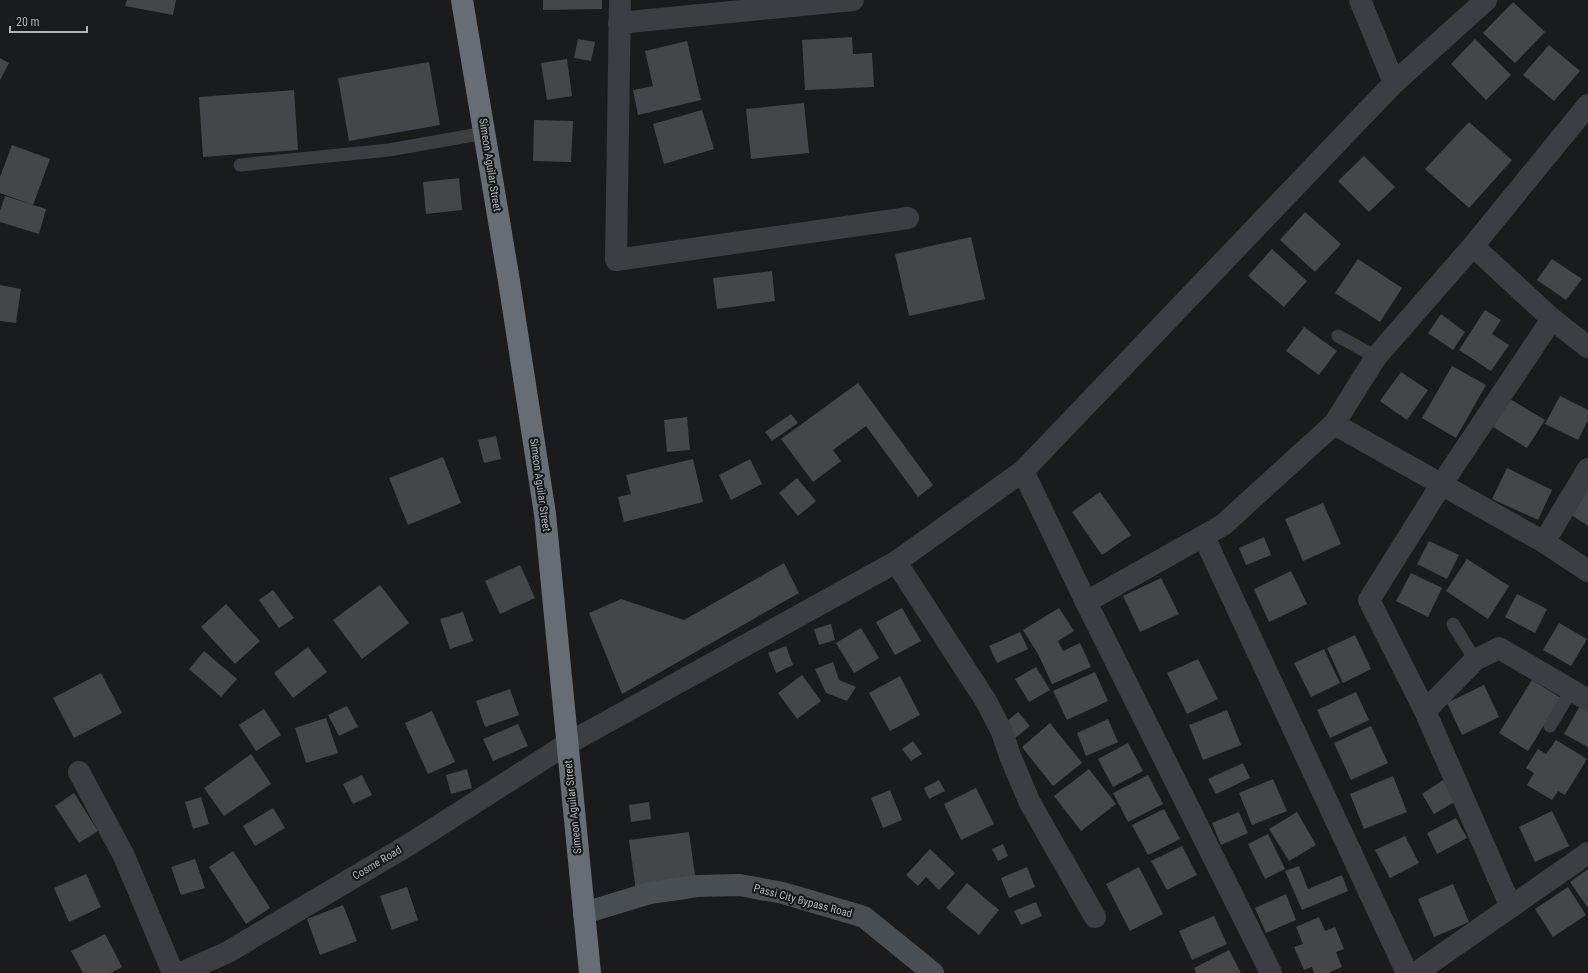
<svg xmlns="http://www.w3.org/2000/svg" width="1588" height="973" viewBox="0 0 1588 973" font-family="'Roboto Condensed',sans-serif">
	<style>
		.building { fill: #44464a }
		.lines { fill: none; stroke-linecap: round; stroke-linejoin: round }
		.lane { stroke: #3b3e42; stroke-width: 13 }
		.street { stroke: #3b3e42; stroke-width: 22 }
		.secondary { stroke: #494e52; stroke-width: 22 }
		.highway { stroke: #676d74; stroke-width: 22 }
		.labels { text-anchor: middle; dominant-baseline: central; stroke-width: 4; stroke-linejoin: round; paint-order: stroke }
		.street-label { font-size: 11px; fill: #acb6bd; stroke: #151618 }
	</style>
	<rect width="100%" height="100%" fill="#1a1b1d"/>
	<g class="building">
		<path d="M127 0H176L173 15 125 6Z"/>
		<path d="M543 0H602V9L543 10Z"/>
		<path d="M1513 2 1545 32 1515 63 1483 33Z"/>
		<path d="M852 37 853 54 872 53 874 87 805 90 802 40Z"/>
		<path d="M578 39 595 42 591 61 574 58Z"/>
		<path d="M1475 39 1511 75 1486 100 1451 64Z"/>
		<path d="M687 41 701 100 638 115 633 90 653 86 645 51Z"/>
		<path d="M1549 45 1580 71 1554 101 1523 75Z"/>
		<path d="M0 58 9 63 0 80Z"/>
		<path d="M567 59 572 96 547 100 541 63Z"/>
		<path d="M429 62 440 125 349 141 338 78Z"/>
		<path d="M294 90 298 150 203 157 199 97Z"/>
		<path d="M804 103 809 153 751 159 746 109Z"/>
		<path d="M702 110 714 149 664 164 653 124Z"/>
		<path d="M534 120 573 121 571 162 533 161Z"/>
		<path d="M1469 122 1512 160 1469 208 1425 169Z"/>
		<path d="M12 145 50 159 33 205 0 193V177Z"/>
		<path d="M1364 156 1395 187 1369 212 1338 181Z"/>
		<path d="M459 178 462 210 426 214 423 182Z"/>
		<path d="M5 196 46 209 39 234 0 222V211Z"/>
		<path d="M1305 212 1341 244 1315 272 1280 240Z"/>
		<path d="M971 237 985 299 909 316 895 254Z"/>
		<path d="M1272 249 1307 281 1284 307 1248 276Z"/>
		<path d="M1358 259 1402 288 1380 322 1335 293Z"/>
		<path d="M1552 259 1582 279 1566 300 1537 280Z"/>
		<path d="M772 271 775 301 717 309 713 278Z"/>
		<path d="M0 285 21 289 16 323 0 321Z"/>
		<path d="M1485 310 1501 320 1492 334 1509 345 1491 371 1459 350Z"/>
		<path d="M1441 314 1465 332 1453 350 1428 333Z"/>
		<path d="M1304 327 1337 351 1319 375 1286 351Z"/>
		<path d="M1452 366 1486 385 1456 438 1422 418Z"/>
		<path d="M1401 372 1428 390 1407 420 1380 401Z"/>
		<path d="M858 383 933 485 918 497 866 426 833 450 841 461 813 482 781 439Z"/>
		<path d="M1560 396 1588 410V420L1578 440 1545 424Z"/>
		<path d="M1510 399 1545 420 1527 448 1493 427Z"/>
		<path d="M791 414 798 423 772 441 765 432Z"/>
		<path d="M687 417 690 450 667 452 664 420Z"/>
		<path d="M496 436 501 459 484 463 478 440Z"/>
		<path d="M443 457 461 503 408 525 389 478Z"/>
		<path d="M693 459 703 502 624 522 618 497 631 494 626 475Z"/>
		<path d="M750 459 762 484 731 500 719 475Z"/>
		<path d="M1507 468 1552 490 1538 520 1492 499Z"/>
		<path d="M797 478 816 501 798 516 779 493Z"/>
		<path d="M1588 487V526L1570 514Z"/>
		<path d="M1100 492 1131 535 1102 555 1072 512Z"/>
		<path d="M1323 503 1341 544 1303 561 1285 519Z"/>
		<path d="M1264 537 1271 555 1246 565 1239 548Z"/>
		<path d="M1429 541 1459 555 1447 579 1417 564Z"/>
		<path d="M1467 559 1509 586 1488 619 1446 591Z"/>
		<path d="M784 563 799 593 622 694 589 613 621 599 684 620Z"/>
		<path d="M520 565 535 598 500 614 485 581Z"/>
		<path d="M1291 571 1307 604 1269 622 1254 589Z"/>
		<path d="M1411 573 1442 588 1428 617 1396 601Z"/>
		<path d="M1161 578 1179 614 1140 632 1123 596Z"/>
		<path d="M380 585 409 623 362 659 333 620Z"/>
		<path d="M273 590 294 618 279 628 259 600Z"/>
		<path d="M1517 594 1547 609 1535 633 1505 617Z"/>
		<path d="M226 604 260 641 235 664 201 627Z"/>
		<path d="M902 608 921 641 895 655 876 622Z"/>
		<path d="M1059 608 1074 631 1058 641 1063 651 1080 643 1091 667 1052 684 1038 654 1023 630Z"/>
		<path d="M463 612 473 641 450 649 440 619Z"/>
		<path d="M1559 623 1587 639 1571 666 1543 650Z"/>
		<path d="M831 624 835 640 819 645 814 629Z"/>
		<path d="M861 628 879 658 854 673 836 643Z"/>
		<path d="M1020 632 1028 649 997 663 989 646Z"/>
		<path d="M1355 635 1371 669 1343 683 1327 648Z"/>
		<path d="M786 646 793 665 776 673 768 653Z"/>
		<path d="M308 647 327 672 293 698 274 673Z"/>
		<path d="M1324 649 1340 683 1311 697 1294 663Z"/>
		<path d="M204 651 237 679 221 697 189 669Z"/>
		<path d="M1198 659 1218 699 1187 714 1167 673Z"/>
		<path d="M833 662 839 680 856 687 847 701 826 693 815 669Z"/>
		<path d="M1036 667 1050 690 1029 702 1015 679Z"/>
		<path d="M1095 672 1108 701 1067 720 1053 691Z"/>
		<path d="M101 673 122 713 74 738 53 698Z"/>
		<path d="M802 675 821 701 797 719 778 693Z"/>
		<path d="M900 676 920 715 890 731 869 693Z"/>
		<path d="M1532 680 1561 698 1528 751 1499 733Z"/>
		<path d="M1484 685 1499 717 1462 735 1447 703Z"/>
		<path d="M510 689 519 715 485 727 476 701Z"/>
		<path d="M1356 692 1369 720 1330 738 1317 710Z"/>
		<path d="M1581 704 1588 707V747L1564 734Z"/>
		<path d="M347 706 358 727 339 736 328 715Z"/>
		<path d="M264 709 281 735 256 751 239 725Z"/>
		<path d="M1227 710 1241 745 1203 760 1189 725Z"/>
		<path d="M432 711 455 762 428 774 405 723Z"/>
		<path d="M1018 712 1030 726 1015 738 1004 724Z"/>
		<path d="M326 718 338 753 306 763 295 728Z"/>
		<path d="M1108 719 1118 742 1086 756 1077 733Z"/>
		<path d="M1050 723 1082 763 1053 786 1022 747Z"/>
		<path d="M518 724 528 746 493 761 483 739Z"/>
		<path d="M1371 726 1388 763 1351 780 1334 743Z"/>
		<path d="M1556 740 1587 759 1565 795 1558 791 1552 800 1527 785 1534 773 1526 768 1538 749 1546 754Z"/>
		<path d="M913 741 922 754 911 761 902 749Z"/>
		<path d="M1128 743 1143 771 1113 787 1098 759Z"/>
		<path d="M251 754 271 784 224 816 204 788Z"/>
		<path d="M1243 763 1250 778 1216 794 1208 779Z"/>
		<path d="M467 769 472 788 451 794 446 775Z"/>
		<path d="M1089 769 1116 804 1081 831 1054 796Z"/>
		<path d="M362 775 372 795 353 804 343 784Z"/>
		<path d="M1148 775 1163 804 1128 822 1113 793Z"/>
		<path d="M1393 776 1407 812 1364 829 1350 794Z"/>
		<path d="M1273 779 1287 811 1252 825 1239 793Z"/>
		<path d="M939 780 945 791 929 799 924 788Z"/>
		<path d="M1443 780 1456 801 1434 814 1422 794Z"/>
		<path d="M976 788 994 824 961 840 944 804Z"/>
		<path d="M890 790 902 820 883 828 871 798Z"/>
		<path d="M74 793 98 831 79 843 55 806Z"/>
		<path d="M201 797 209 824 193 829 185 802Z"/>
		<path d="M649 802 651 819 631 822 629 805Z"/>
		<path d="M273 808 285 828 255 846 243 826Z"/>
		<path d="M1164 809 1180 839 1148 855 1132 825Z"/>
		<path d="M1552 811 1569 846 1535 862 1519 827Z"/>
		<path d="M1239 812 1248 833 1221 845 1212 823Z"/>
		<path d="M1297 812 1316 845 1289 861 1269 829Z"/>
		<path d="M1456 818 1467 838 1437 854 1427 833Z"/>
		<path d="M689 832 696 882 636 891 629 840Z"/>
		<path d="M1268 834 1285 869 1265 879 1248 844Z"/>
		<path d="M1405 836 1419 863 1390 878 1375 850Z"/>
		<path d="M1003 844 1008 856 998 861 992 849Z"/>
		<path d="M1182 846 1197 875 1167 890 1151 861Z"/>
		<path d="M930 849 955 873 939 890 926 877 918 886 906 875Z"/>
		<path d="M233 851 270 908 246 924 209 867Z"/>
		<path d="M195 859 205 888 181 895 171 867Z"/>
		<path d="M1299 866 1308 889 1342 875 1348 891 1302 910 1285 871Z"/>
		<path d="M1027 867 1035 887 1009 898 1001 878Z"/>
		<path d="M1139 867 1163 914 1130 931 1106 884Z"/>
		<path d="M1588 869V908L1570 882Z"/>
		<path d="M86 874 101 907 69 922 54 888Z"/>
		<path d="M967 883 999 910 979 935 946 908Z"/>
		<path d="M1453 884 1469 922 1434 937 1418 899Z"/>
		<path d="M407 887 418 920 392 930 380 896Z"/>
		<path d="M1568 887 1586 915 1553 937 1535 909Z"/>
		<path d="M1286 894 1296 920 1266 933 1255 908Z"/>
		<path d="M1036 902 1042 916 1021 925 1014 911Z"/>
		<path d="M343 905 357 941 320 955 307 919Z"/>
		<path d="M1214 916 1227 944 1192 960 1179 931Z"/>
		<path d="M1319 917 1325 931 1335 927 1344 949 1336 952 1342 967 1328 973H1314L1312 967 1304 970 1294 947 1303 944 1296 927Z"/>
		<path d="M105 934 122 967 111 973H83L71 951Z"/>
		<path d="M1229 950 1241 973H1196L1194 968Z"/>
	</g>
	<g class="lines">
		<g class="lane">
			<path d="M240 165 389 150 485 133"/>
			<path d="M1338 336 1376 357"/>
			<path d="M1453 624 1475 660"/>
			<path d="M1550 726 1571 691"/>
		</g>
		<g class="street">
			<path d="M620 0 616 260 908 218"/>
			<path d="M1360 0 1394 83"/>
			<path d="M619 23 853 0"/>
			<path d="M1473 246 1552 319 1588 347"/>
			<path d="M1334 424 1544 542 1588 571"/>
			<path d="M1023 471 1086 602 1271 973"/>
			<path d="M1204 537 1407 973"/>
			<path d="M1544 542 1588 469"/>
			<path d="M896 562 986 701 1002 732 1010 756 1030 803 1095 917"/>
			<path d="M1086 602 1223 525 1334 424 1376 357 1473 246 1588 105"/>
			<path d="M1425 711 1475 660 1499 648 1588 700"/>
			<path d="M79 772 124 856 173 973"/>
			<path d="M1511 907 1425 711 1369 600 1441 485 1552 319"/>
			<path d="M181 973 228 952 410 844 567 744 896 562 1023 471 1394 83 1486 0"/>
			<path d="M1416 973 1588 853"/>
		</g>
		<path class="secondary" d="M584 913 650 893 697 886 740 885 783 893 864 917 933 973"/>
		<path class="highway" d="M462 0 509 281 545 514 590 973"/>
	</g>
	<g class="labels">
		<g class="street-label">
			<text transform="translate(490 165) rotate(81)">Simeon Aguilar Street</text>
			<text transform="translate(540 485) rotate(82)">Simeon Aguilar Street</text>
			<text transform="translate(573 807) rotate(-96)">Simeon Aguilar Street</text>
			<text transform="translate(377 863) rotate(-31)">Cosme Road</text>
			<text transform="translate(803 901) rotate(15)">Passi City Bypass Road</text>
		</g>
	</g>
	<path d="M10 26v6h77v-6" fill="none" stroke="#acb6bd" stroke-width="2"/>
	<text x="16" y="26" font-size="12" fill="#acb6bd" stroke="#151618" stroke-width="3" paint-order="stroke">20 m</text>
</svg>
